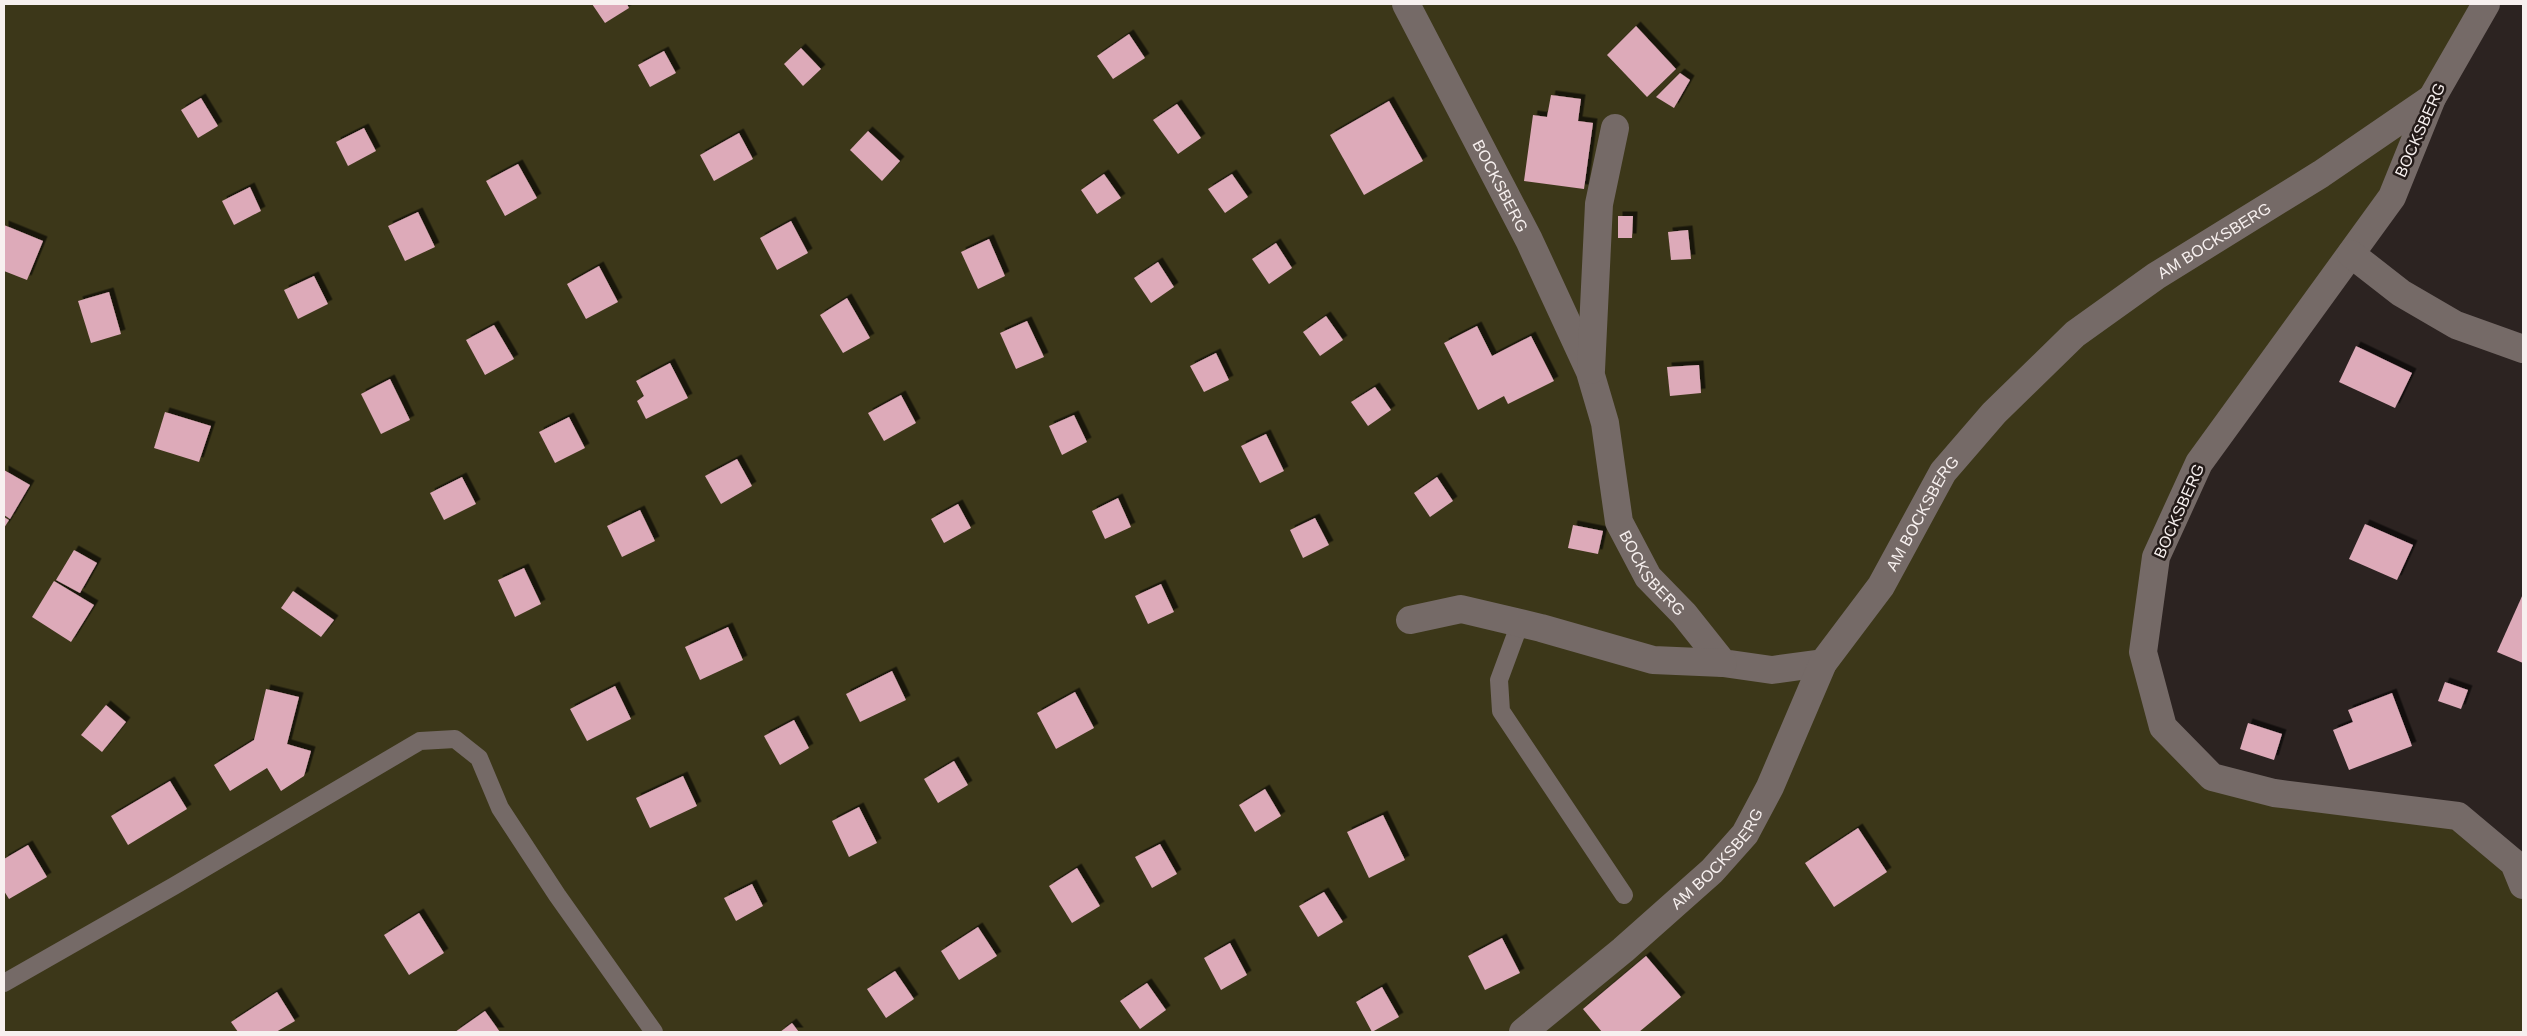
<svg xmlns="http://www.w3.org/2000/svg" width="2527" height="1036" viewBox="0 0 2527 1036" font-family="Arial,sans-serif">
	<style>
		.green { fill: #3c3719 }
		.building { fill: #ddaab9; filter: url(#shadow) }
		.lines { fill: none; stroke-linecap: round; stroke-linejoin: round }
		.service { stroke: #756a67; stroke-width: 18 }
		.minor { stroke: #756a67; stroke-width: 28 }
		.labels { text-anchor: middle; dominant-baseline: central; stroke-width: 5; stroke-linejoin: round; paint-order: stroke }
		.street-label { font-size: 16px; fill: #f7f0ef; stroke: #231a18 }
	</style>
	<defs>
		<filter id="shadow"><feDropShadow dx="4.5" dy="-4.5" stdDeviation="0" flood-color="#0009"/></filter>
	</defs>
	<rect width="100%" height="100%" fill="#2c2321"/>
	<path class="green" d="M4 4H2486L2392 197 2263 371 2156 557 2143 652 2163 727 2212 777 2458 816 2523 885V1032H4Z"/>
	<g class="building">
		<path d="M592 4H627L629 8 605 23Z"/>
		<path d="M1636 26 1676 69 1647 97 1607 55Z"/>
		<path d="M1129 34 1145 58 1113 79 1097 56Z"/>
		<path d="M801 48 821 69 803 86 784 64Z"/>
		<path d="M664 51 676 73 650 87 638 65Z"/>
		<path d="M1680 73 1690 80 1674 108 1656 97Z"/>
		<path d="M1551 95 1581 99 1578 121 1593 123 1584 189 1524 181 1533 115 1547 117Z"/>
		<path d="M201 98 218 126 198 138 181 110Z"/>
		<path d="M1389 101 1423 161 1364 195 1330 135Z"/>
		<path d="M1177 104 1201 138 1178 154 1153 120Z"/>
		<path d="M364 128 376 151 348 166 336 142Z"/>
		<path d="M868 131 900 161 882 181 850 150Z"/>
		<path d="M739 133 753 159 714 181 700 155Z"/>
		<path d="M518 164 537 198 505 216 486 181Z"/>
		<path d="M1104 174 1121 198 1097 214 1081 190Z"/>
		<path d="M1232 174 1248 197 1225 213 1208 189Z"/>
		<path d="M250 187 261 211 234 225 222 201Z"/>
		<path d="M418 212 435 247 405 261 388 226Z"/>
		<path d="M1618 216H1633L1632 238H1618Z"/>
		<path d="M791 221 808 253 777 270 760 238Z"/>
		<path d="M4 225 43 241 27 280 4 271Z"/>
		<path d="M1688 230 1691 259 1671 260 1668 232Z"/>
		<path d="M989 239 1005 276 978 289 961 252Z"/>
		<path d="M1276 243 1292 268 1269 284 1252 259Z"/>
		<path d="M1158 262 1174 287 1151 303 1134 278Z"/>
		<path d="M599 266 618 302 586 319 567 284Z"/>
		<path d="M314 276 328 304 298 319 284 290Z"/>
		<path d="M109 292 121 334 91 343 78 301Z"/>
		<path d="M847 298 870 338 843 353 820 315Z"/>
		<path d="M1326 316 1343 340 1320 356 1303 332Z"/>
		<path d="M1027 321 1044 357 1016 369 1000 333Z"/>
		<path d="M494 325 514 359 485 375 466 340Z"/>
		<path d="M1477 326 1492 356 1531 336 1554 381 1508 404 1504 396 1478 410 1444 343Z"/>
		<path d="M2356 346 2412 373 2395 408 2339 382Z"/>
		<path d="M1216 353 1229 380 1204 392 1190 366Z"/>
		<path d="M670 363 688 398 646 419 637 401 644 396 636 381Z"/>
		<path d="M1699 365 1701 393 1670 396 1667 367Z"/>
		<path d="M390 379 410 420 381 434 361 394Z"/>
		<path d="M1375 387 1391 410 1368 426 1351 402Z"/>
		<path d="M901 395 916 423 884 441 868 413Z"/>
		<path d="M165 412 211 426 199 462 154 448Z"/>
		<path d="M1074 415 1087 442 1062 455 1049 426Z"/>
		<path d="M569 417 585 448 555 463 539 432Z"/>
		<path d="M1266 434 1284 471 1260 483 1241 446Z"/>
		<path d="M737 459 752 486 721 504 705 476Z"/>
		<path d="M4 470 30 485 10 519 4 515Z"/>
		<path d="M462 477 476 504 444 520 430 493Z"/>
		<path d="M1437 477 1453 501 1430 517 1414 493Z"/>
		<path d="M1118 498 1131 527 1105 539 1092 511Z"/>
		<path d="M958 504 971 528 944 543 931 519Z"/>
		<path d="M640 510 655 541 622 557 607 526Z"/>
		<path d="M4 517 9 520 4 528Z"/>
		<path d="M1315 518 1329 545 1303 558 1290 530Z"/>
		<path d="M2365 524 2413 545 2397 580 2349 559Z"/>
		<path d="M1573 525 1603 531 1598 554 1568 548Z"/>
		<path d="M74 550 97 563 80 593 56 580Z"/>
		<path d="M524 568 541 604 515 617 498 580Z"/>
		<path d="M54 581 94 605 71 642 32 617Z"/>
		<path d="M1161 584 1174 612 1148 624 1135 596Z"/>
		<path d="M293 591 334 620 321 637 281 608Z"/>
		<path d="M2523 594V663L2497 652Z"/>
		<path d="M728 627 743 660 700 680 685 647Z"/>
		<path d="M892 671 906 700 860 722 846 694Z"/>
		<path d="M2445 682 2468 690 2461 709 2438 701Z"/>
		<path d="M615 686 631 719 587 741 570 709Z"/>
		<path d="M266 689 299 697 287 744 311 751 304 776 281 791 267 768 230 791 214 765 254 740Z"/>
		<path d="M1075 692 1094 728 1056 749 1037 713Z"/>
		<path d="M2392 693 2412 746 2349 770 2333 730 2353 722 2348 710Z"/>
		<path d="M106 705 126 722 102 752 81 735Z"/>
		<path d="M794 720 809 748 780 765 764 736Z"/>
		<path d="M2248 723 2282 734 2274 760 2240 749Z"/>
		<path d="M954 761 968 785 938 803 924 779Z"/>
		<path d="M683 776 697 806 650 828 636 798Z"/>
		<path d="M170 781 187 809 128 845 111 816Z"/>
		<path d="M1265 789 1281 816 1255 832 1239 805Z"/>
		<path d="M859 807 877 843 849 857 832 821Z"/>
		<path d="M1383 815 1405 860 1369 878 1347 832Z"/>
		<path d="M1858 828 1887 872 1834 907 1805 863Z"/>
		<path d="M1160 844 1177 874 1152 888 1135 857Z"/>
		<path d="M28 845 47 877 9 899 4 891V859Z"/>
		<path d="M1077 868 1100 906 1072 923 1049 886Z"/>
		<path d="M752 884 763 906 736 921 724 898Z"/>
		<path d="M1324 892 1343 922 1318 937 1299 906Z"/>
		<path d="M419 913 444 953 409 975 384 935Z"/>
		<path d="M978 927 997 956 959 980 941 951Z"/>
		<path d="M1502 938 1520 973 1485 990 1468 956Z"/>
		<path d="M1230 943 1247 975 1221 990 1204 958Z"/>
		<path d="M1646 956 1681 997 1639 1032H1602L1583 1009Z"/>
		<path d="M895 971 914 999 886 1018 867 989Z"/>
		<path d="M1147 983 1166 1010 1140 1029 1120 1001Z"/>
		<path d="M1382 987 1399 1017 1372 1032 1356 1002Z"/>
		<path d="M277 992 295 1021 276 1032H238L231 1022Z"/>
		<path d="M485 1011 500 1032H455Z"/>
		<path d="M792 1023 799 1032H780Z"/>
	</g>
	<g class="lines">
		<g class="service">
			<path d="M1520 623 1499 680 1501 711 1624 895"/>
			<path d="M4 983 174 886 420 741 455 739 479 758 500 808 557 895 654 1032"/>
		</g>
		<g class="minor">
			<path id="s1" d="M1406 4 1529 240 1590 372 1605 423 1619 522 1648 577 1684 614 1723 663 1772 670 1823 663"/>
			<path d="M2486 4 2432 98 2392 197 2199 463 2156 557 2143 652 2163 727 2212 777 2274 793 2458 816 2514 863 2523 885"/>
			<path d="M2351 254 2401 293 2456 325 2523 349"/>
			<path d="M1591 370 1599 204 1615 128"/>
			<path d="M1410 620 1461 609 1541 628 1653 660 1723 663"/>
			<path id="s2" d="M1523 1032 1623 950 1712 871 1745 834 1770 787 1823 663 1881 586 1943 472 1994 413 2075 334 2156 276 2321 174 2432 98"/>
		</g>
	</g>
	<g class="labels">
		<g class="street-label">
			<text transform="translate(2420 130) rotate(-66)">BOCKSBERG</text>
			<text stroke="none"><textPath href="#s1" startOffset="205">BOCKSBERG</textPath></text>
			<text stroke="none"><textPath href="#s2" startOffset="1071">AM BOCKSBERG</textPath></text>
			<text transform="translate(2179 511) rotate(-66)">BOCKSBERG</text>
			<text stroke="none"><textPath href="#s2" startOffset="666">AM BOCKSBERG</textPath></text>
			<text stroke="none"><textPath href="#s1" startOffset="626">BOCKSBERG</textPath></text>
			<text stroke="none"><textPath href="#s2" startOffset="261">AM BOCKSBERG</textPath></text>
		</g>
	</g>
	<rect width="2527" height="1036" fill="none" stroke="#f7f0ef" stroke-width="10"/>
</svg>
